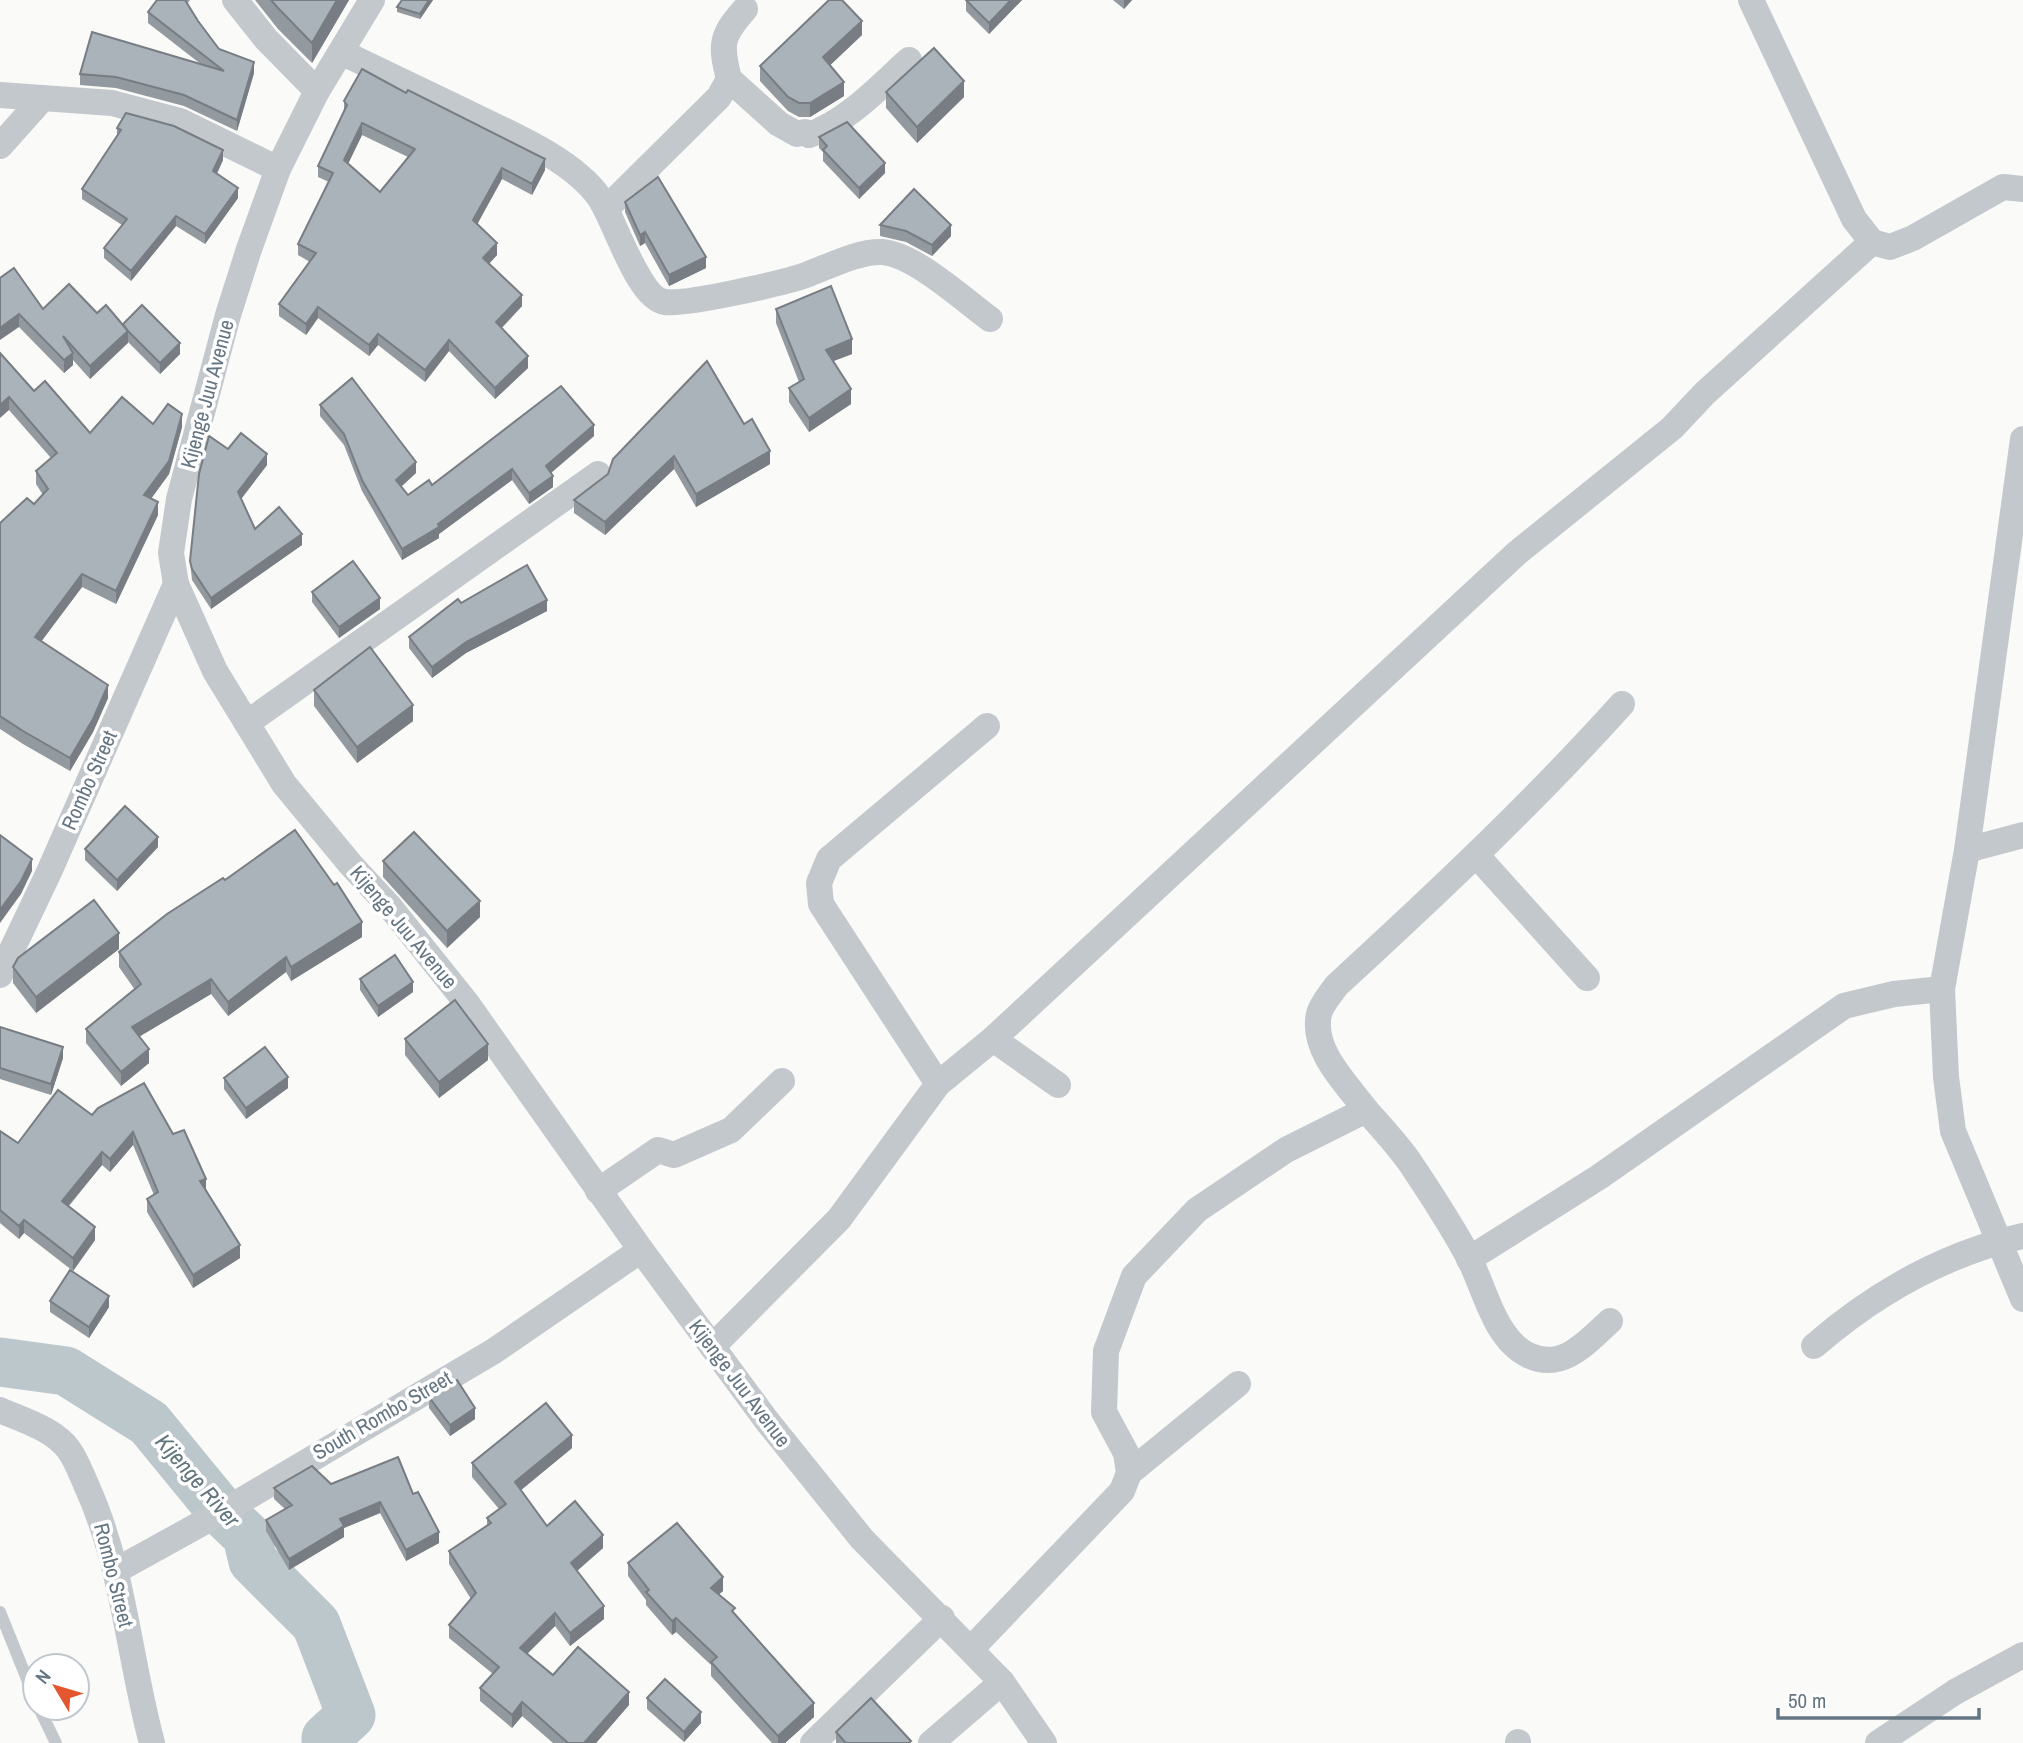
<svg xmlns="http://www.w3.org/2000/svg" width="2023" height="1743" viewBox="0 0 2023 1743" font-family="'Archivo Narrow',sans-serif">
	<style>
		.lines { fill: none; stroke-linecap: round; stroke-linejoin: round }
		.river { stroke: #bbc7cb; stroke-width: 49 }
		.lane { stroke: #c3c8cc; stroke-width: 12 }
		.street { stroke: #c3c8cc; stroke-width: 26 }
		.wall { fill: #929a9f; fill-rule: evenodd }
		.shaded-wall { fill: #777d82 }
		.building { fill: #aab3b9; stroke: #777d82; stroke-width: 2; fill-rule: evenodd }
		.labels { text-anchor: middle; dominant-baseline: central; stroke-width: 7; stroke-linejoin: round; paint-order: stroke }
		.street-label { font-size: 21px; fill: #657683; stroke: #fff }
		.water-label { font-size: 23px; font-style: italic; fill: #60757c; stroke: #fff }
	</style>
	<rect width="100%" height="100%" fill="#fafaf8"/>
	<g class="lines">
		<path class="river" d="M0 1362 66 1371 149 1423 222 1512 247 1536 253 1561 316 1624 351 1715 326 1738V1743"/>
		<g class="lane">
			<path d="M0 1612 35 1699"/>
			<path d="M39 1708 56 1743"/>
		</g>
		<g class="street">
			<path d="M235 0 266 39 317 91"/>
			<path d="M372 0 317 91 278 169 249 249 228 315 179 499 171 553 176 584 215 671 284 784 351 865 390 907 466 1002 641 1250 767 1421 862 1539 1002 1682 1044 1743"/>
			<path d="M1751 0 1854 219 1872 242 1890 247 1913 238 2003 187 2023 189"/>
			<path d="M341 52C383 72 424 92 466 112 508 133 571 158 599 197 615 220 638 299 665 302 687 305 783 283 806 275 828 267 858 251 882 252 914 254 964 300 990 319"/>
			<path d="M729 79 779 124 797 134 805 132 809 135C848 121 879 87 909 60"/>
			<path d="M0 95 112 103 180 121 278 169"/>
			<path d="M0 146 42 99"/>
			<path d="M607 208 719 97 729 79C720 44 721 36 745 9"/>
			<path d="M2023 439 1967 850 1942 989 1946 1077 1953 1131 2023 1299"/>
			<path d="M247 723 598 474"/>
			<path d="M1967 850 2023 835"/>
			<path d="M1477 856 1587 978"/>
			<path d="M0 975 49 872 176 584"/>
			<path d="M993 1039 1058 1085"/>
			<path d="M938 1084 821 904 819 883 829 859 987 726"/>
			<path d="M1366 1110C1346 1083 1311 1050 1319 1014 1321 1004 1331 994 1336 986 1435 895 1532 804 1622 704"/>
			<path d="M598 1191 658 1150 674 1155 731 1130 782 1081"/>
			<path d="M1469 1259 1599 1177 1844 1006 1894 994 1942 989"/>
			<path d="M713 1346 839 1219 938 1084 993 1039 1517 553 1672 428 1705 393 1872 242"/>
			<path d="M1814 1346C1875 1293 1944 1254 2023 1236"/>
			<path d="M0 1410C22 1420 54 1429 69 1450 77 1461 82 1476 88 1489 124 1570 129 1658 152 1743"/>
			<path d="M1129 1473 1238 1384"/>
			<path d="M117 1570 222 1512 494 1351 641 1250"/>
			<path d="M971 1649 1122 1491 1129 1473 1126 1453 1104 1412 1106 1351 1134 1276 1197 1210 1286 1150 1366 1110C1381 1127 1398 1145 1411 1164 1431 1194 1453 1227 1470 1260 1485 1290 1495 1339 1528 1355 1562 1372 1587 1342 1610 1321"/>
			<path d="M1518 1742V1743"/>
			<path d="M813 1743 942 1618"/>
			<path d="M931 1743 1002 1682"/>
			<path d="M1878 1743 1955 1692 2023 1655"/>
		</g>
	</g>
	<g class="wall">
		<path d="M157 0H190L187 4 198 21 219 49 254 73 237 131 184 106 116 88 80 85V74L202 65 148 23V12Z"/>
		<path d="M255 0H349L312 63 278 29Z"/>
		<path d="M433 0 420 19 397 12V7Z"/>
		<path d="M966 0H1022L989 34 966 11Z"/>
		<path d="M1113 0H1132L1124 9Z"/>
		<path d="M862 35 830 65 844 96 810 117H799L788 111 760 81V66Z"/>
		<path d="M886 92 964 97 917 143 886 108Z"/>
		<path d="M344 101 545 170 532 195 502 179 477 224 497 255 489 264 522 306 502 328 528 368 495 399 449 351 425 382 378 345 369 356 318 318 306 335 279 316V304L310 262 298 255V244L329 182 318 177V166L344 111ZM362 135 408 157 380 192 348 164Z"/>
		<path d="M117 128 223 160 217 174 238 198 205 244 176 226 131 281 104 258V248L122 225 82 199V189L117 136Z"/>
		<path d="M819 137 885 173 859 199 823 161V152L819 148Z"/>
		<path d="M625 202 706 268 669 286 645 243 640 246 625 212Z"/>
		<path d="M880 225 951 236 932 256 906 242 880 236Z"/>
		<path d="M0 278 43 309 97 313 180 354 160 374 128 342 90 379 73 360V365L64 373 19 327Z"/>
		<path d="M776 309 852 354 833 361 851 404 809 432 789 402V388L799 382 776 323Z"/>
		<path d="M0 353 34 391 90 433 153 424 182 427 169 474 151 499 158 515 116 604 82 587 41 641 108 698 93 732 70 771 23 744 0 729V523L34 504 43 495 36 484V471L51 458 9 410Z"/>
		<path d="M320 405 416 473 401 487 408 495 432 485 594 436 551 473 553 487 529 504 512 480 439 534V538L402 560 362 491 344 445 320 416Z"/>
		<path d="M744 424 770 464 696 507 674 469 605 535 574 513V500Z"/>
		<path d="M228 449 267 465 241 499 255 529 302 545 211 609 192 580 190 561Z"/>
		<path d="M312 592 380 609 339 638 312 602Z"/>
		<path d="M461 603 547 611 466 653 432 678 409 648V637Z"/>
		<path d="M314 690 413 721 357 763 314 706Z"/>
		<path d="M158 847 117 891 85 860V849Z"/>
		<path d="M383 861 480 917 447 948 383 877Z"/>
		<path d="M225 880 362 937 291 981 286 972 228 1016 211 994 140 1036 149 1063 121 1086 86 1043V1029L135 990 119 967V952Z"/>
		<path d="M119 949 36 1013 13 983V967Z"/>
		<path d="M360 979 413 992 378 1017 360 990Z"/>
		<path d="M0 1027 63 1058 51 1095 0 1079Z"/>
		<path d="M405 1039 488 1060 439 1098 405 1055Z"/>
		<path d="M224 1078 288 1088 246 1119 224 1089Z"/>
		<path d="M144 1083 206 1190 240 1258 193 1288 147 1212V1199L154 1195 133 1145 110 1172 102 1165 69 1206 95 1240 73 1271 24 1233 19 1239 0 1223V1131L18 1143 92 1115Z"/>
		<path d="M50 1301 109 1307 89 1338 50 1312Z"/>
		<path d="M429 1397 475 1419 450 1436 429 1408Z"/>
		<path d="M572 1448 521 1490 547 1526 603 1548 577 1571 604 1619 570 1646 555 1626 527 1654 553 1675 629 1705 596 1743H553L522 1716 512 1728 480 1701V1688L493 1674 449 1638V1625L471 1599 449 1564V1551L487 1526V1518L499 1509 472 1477V1463Z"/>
		<path d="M331 1484 413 1494 439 1543 406 1561 380 1513 344 1528V1537L289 1570 266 1531V1520L285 1509 274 1499V1488Z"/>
		<path d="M628 1563 723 1591 719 1594 814 1717 785 1743H772L711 1676V1665L676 1632 672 1635 646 1605V1600L628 1576Z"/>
		<path d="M647 1698 701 1723 684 1742 647 1709Z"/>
		<path d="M836 1732 911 1743H836Z"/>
	</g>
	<g class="shaded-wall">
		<path d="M337 0H349L312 63V43Z"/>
		<path d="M429 0H433L420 19V14Z"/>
		<path d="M1011 0H1022L989 34V23Z"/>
		<path d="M1124 0H1132L1124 9Z"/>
		<path d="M862 21V35L823 72V57Z"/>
		<path d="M254 62V73L237 131V120Z"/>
		<path d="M964 81V97L917 143V127Z"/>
		<path d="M844 82V96L810 117V103Z"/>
		<path d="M362 123V135L344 172V160Z"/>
		<path d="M223 150V160L213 181V171Z"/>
		<path d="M545 159V170L532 195V184Z"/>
		<path d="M885 163V173L859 199V188Z"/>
		<path d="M502 168V179L473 232V220Z"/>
		<path d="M238 188V198L205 244V234Z"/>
		<path d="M176 216V226L131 281V271Z"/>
		<path d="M951 225V236L932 256V245Z"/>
		<path d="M645 232V243L640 246V235Z"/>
		<path d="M497 243V255L483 270V258Z"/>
		<path d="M706 257V268L669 286V275Z"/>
		<path d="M522 295V306L496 333V322Z"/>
		<path d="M318 307V318L306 335V324Z"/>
		<path d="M19 314V327L0 340V328Z"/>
		<path d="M128 331V343L90 379V366Z"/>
		<path d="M378 334V345L369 356V345Z"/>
		<path d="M852 339V354L826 364V350Z"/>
		<path d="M449 340V351L425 382V370Z"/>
		<path d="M180 343V354L160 374V363Z"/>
		<path d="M73 353V365L64 373V360Z"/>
		<path d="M528 356V368L495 399V388Z"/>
		<path d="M851 389V404L809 432V418Z"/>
		<path d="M9 397V410L0 418V405Z"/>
		<path d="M182 414V427L169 474 144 508V495Z"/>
		<path d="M594 425V436L546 477V466Z"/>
		<path d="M770 451V464L696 507V494Z"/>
		<path d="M267 454V465L238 503V492Z"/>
		<path d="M674 456V469L605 535V522Z"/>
		<path d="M416 462V473L396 491V480Z"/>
		<path d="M512 469V480L439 534V538L402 560V549L438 524Z"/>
		<path d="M553 476V487L529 504V493Z"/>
		<path d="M158 502V515L116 604V591Z"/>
		<path d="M302 534V545L211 609V598Z"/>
		<path d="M82 574V587L35 650V637Z"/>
		<path d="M380 598V609L339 638V627Z"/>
		<path d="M547 600V611L466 653 432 678V667L466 642Z"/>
		<path d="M108 685V698L93 732 70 771V758Z"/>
		<path d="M413 705V721L357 763V747Z"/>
		<path d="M158 837V847L117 891V880Z"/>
		<path d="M32 859V871L21 894 0 923V910Z"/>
		<path d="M480 901V917L447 948V931Z"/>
		<path d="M362 922V937L291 981V967Z"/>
		<path d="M119 933V949L36 1013V997Z"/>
		<path d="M286 957V972L228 1016V1002Z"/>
		<path d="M211 979V994L132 1041V1027Z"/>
		<path d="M413 982V992L378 1017V1006Z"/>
		<path d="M488 1044V1060L439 1098V1082Z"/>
		<path d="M63 1047V1058L51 1095V1084Z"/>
		<path d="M149 1049V1063L121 1086V1072Z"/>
		<path d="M288 1077V1088L246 1119V1108Z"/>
		<path d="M133 1132V1145L110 1172V1159Z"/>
		<path d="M102 1152V1165L62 1213V1201Z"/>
		<path d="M206 1179V1192L200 1181Z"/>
		<path d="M24 1220V1233L19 1239V1226Z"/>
		<path d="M95 1227V1240L73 1271V1258Z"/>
		<path d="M240 1245V1258L193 1288V1275Z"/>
		<path d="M109 1296V1307L89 1338V1327Z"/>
		<path d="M475 1408V1419L450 1436V1425Z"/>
		<path d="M572 1435V1448L515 1495V1482Z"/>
		<path d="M380 1502V1513L344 1528V1537L289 1570V1559L340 1519Z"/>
		<path d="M439 1532V1543L406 1561V1550Z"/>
		<path d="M603 1535V1548L571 1576V1563Z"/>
		<path d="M723 1577V1591L711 1601V1588Z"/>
		<path d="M604 1606V1619L570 1646V1633Z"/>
		<path d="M555 1613V1626L520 1661V1648Z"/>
		<path d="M676 1618V1632L672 1635V1621Z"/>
		<path d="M629 1692V1705L596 1743H584Z"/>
		<path d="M522 1702V1716L512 1728V1715Z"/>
		<path d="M814 1703V1717L785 1743H778V1736Z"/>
		<path d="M701 1712V1723L684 1742V1732Z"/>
	</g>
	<g class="building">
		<path d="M157 0H185L198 21 219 49 254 62 237 120 184 95 116 77 80 74 92 32 224 71 148 12Z"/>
		<path d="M271 0H337L312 43 278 8Z"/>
		<path d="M402 0H429L420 14 397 7Z"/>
		<path d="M829 0H842L862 21 823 57 844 82 810 103H799L788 97 760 66Z"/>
		<path d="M966 0H1011L989 23Z"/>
		<path d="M934 48 964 81 917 127 886 92Z"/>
		<path d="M362 69 406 93 408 90 545 159 532 184 502 168 473 220 497 243 483 258 522 295 496 322 528 356 495 388 449 340 425 370 378 334 369 345 318 307 306 324 279 304 316 253 298 244 333 173 318 166 347 105 344 101ZM362 123 415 149 380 192 344 160Z"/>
		<path d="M126 113 174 126 223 150 213 171 238 188 205 234 176 216 131 271 104 248 127 219 82 189 121 130 117 128Z"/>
		<path d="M847 122 885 163 859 188 823 150 827 146 819 137Z"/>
		<path d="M658 177 706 257 669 275 645 232 640 235 625 202Z"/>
		<path d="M914 189 951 225 932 245 906 231 880 225Z"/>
		<path d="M14 268 43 309 69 284 97 313 106 305 128 331 90 366 63 336 73 353 64 360 19 314 0 328V278Z"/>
		<path d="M831 286 852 339 826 350 851 389 809 418 789 388 804 379 776 309Z"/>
		<path d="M142 305 180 343 160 363 128 331 123 324Z"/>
		<path d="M0 353 34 391 45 381 90 433 122 397 153 424 168 404 182 414 169 461 144 495 158 502 116 591 82 574 35 637 108 685 93 719 70 758 23 731 0 716V523L27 498 34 504 48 489 36 471 57 453 9 397 0 405Z"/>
		<path d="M707 361 744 424 752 419 770 451 696 494 674 456 605 522 574 500 608 474 613 459Z"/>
		<path d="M352 378 416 462 396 480 408 495 429 480 432 485 561 386 594 425 546 466 553 476 529 493 512 469 438 524 439 527 402 549 362 480 344 434 320 405Z"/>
		<path d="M241 433 267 454 238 492 255 529 279 507 302 534 211 598 192 569 190 561 199 474 209 436 228 449Z"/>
		<path d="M353 561 380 598 339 627 312 592Z"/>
		<path d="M527 565 547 600 466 642 432 667 409 637 458 599 461 603Z"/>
		<path d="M370 647 413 705 357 747 314 690Z"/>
		<path d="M125 806 158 837 117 880 85 849Z"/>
		<path d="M295 830 334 885 337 883 362 922 291 967 286 957 228 1002 211 979 132 1027 149 1049 121 1072 86 1029 141 984 119 952 167 914 223 878 225 880Z"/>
		<path d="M414 832 480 901 447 931 383 861Z"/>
		<path d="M0 835 32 859 21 881 0 910Z"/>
		<path d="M94 900 119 933 36 997 13 967 18 958Z"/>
		<path d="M395 955 413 982 378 1006 360 979Z"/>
		<path d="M455 1000 488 1044 439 1082 405 1039Z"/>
		<path d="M0 1027 63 1047 51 1084 0 1068Z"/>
		<path d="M265 1047 288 1077 246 1108 224 1078Z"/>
		<path d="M144 1083 173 1134 184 1130 206 1179 200 1181 240 1245 193 1275 147 1199 158 1192 133 1132 110 1159 102 1152 62 1201 95 1227 73 1258 24 1220 19 1226 0 1210V1131L18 1143 58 1090 92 1115 98 1108Z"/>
		<path d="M70 1270 109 1296 89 1327 50 1301Z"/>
		<path d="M457 1380 475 1408 450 1425 429 1397Z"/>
		<path d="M546 1403 572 1435 515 1482 547 1526 575 1501 603 1535 571 1563 604 1606 570 1633 555 1613 520 1648 553 1675 578 1647 629 1692 584 1743H568L522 1702 512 1715 480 1688 499 1667 449 1625 476 1593 449 1551 491 1523 487 1518 506 1504 472 1463Z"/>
		<path d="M398 1457 413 1494 418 1492 439 1532 406 1550 380 1502 340 1519 344 1526 289 1559 266 1520 292 1505 274 1488 312 1466 331 1484Z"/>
		<path d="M677 1523 723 1577 711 1588 735 1608 732 1611 814 1703 778 1736 711 1662 717 1657 676 1618 672 1621 646 1592 649 1590 628 1563Z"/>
		<path d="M665 1679 701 1712 684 1732 647 1698Z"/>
		<path d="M871 1698 911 1741 909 1743H846L836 1732Z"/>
	</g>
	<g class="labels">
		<g class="street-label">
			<text transform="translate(207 394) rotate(-75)">Kijenge Juu Avenue</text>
			<text transform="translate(89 780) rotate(-66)">Rombo Street</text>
			<text transform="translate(404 927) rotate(50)">Kijenge Juu Avenue</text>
			<text transform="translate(740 1383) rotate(53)">Kijenge Juu Avenue</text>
			<text transform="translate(382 1415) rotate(-30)">South Rombo Street</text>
			<text transform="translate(114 1575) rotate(76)">Rombo Street</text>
		</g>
		<g class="water-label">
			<text transform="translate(198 1480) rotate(49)">Kijenge River</text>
		</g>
	</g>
	<g transform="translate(56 1687) rotate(308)"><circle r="33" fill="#ffffff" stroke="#c1c8cd" stroke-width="2"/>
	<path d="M0-5L12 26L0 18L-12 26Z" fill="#e4572e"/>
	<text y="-10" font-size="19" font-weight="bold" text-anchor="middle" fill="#657683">N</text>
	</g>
	<path d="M1778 1708v10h201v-10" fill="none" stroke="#657683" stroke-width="3.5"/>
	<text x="1788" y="1708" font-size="21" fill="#657683" stroke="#ffffff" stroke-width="5" paint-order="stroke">50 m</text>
</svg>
